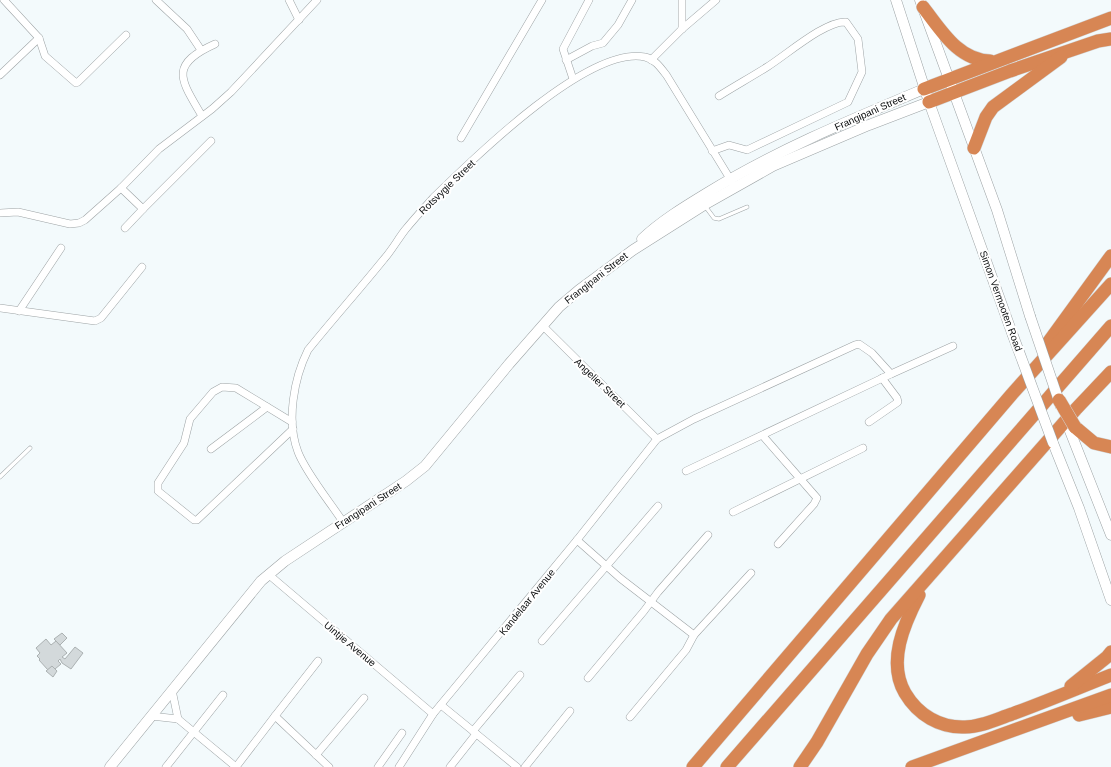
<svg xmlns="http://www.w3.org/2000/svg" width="1111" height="767" viewBox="0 0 1111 767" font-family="Arial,sans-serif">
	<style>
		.building { fill: #d3d9db; stroke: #abb1b2 }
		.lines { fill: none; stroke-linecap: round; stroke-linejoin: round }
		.lane-casing { stroke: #9da3a5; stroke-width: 4.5 }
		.street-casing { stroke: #9da3a5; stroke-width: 8 }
		.secondary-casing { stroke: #9da3a5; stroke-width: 11 }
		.highway-casing { stroke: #d3d4d4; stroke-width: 14 }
		.lane { stroke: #fff; stroke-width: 3.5 }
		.street { stroke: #fff; stroke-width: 7 }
		.secondary { stroke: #fff; stroke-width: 10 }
		.highway { stroke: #d78654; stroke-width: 13 }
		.secondary-bridge-casing { stroke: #9da3a5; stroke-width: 11; stroke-linecap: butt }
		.highway-bridge-casing { stroke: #d3d4d4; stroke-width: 14; stroke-linecap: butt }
		.secondary-bridge { stroke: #fff; stroke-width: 10 }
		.highway-bridge { stroke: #d78654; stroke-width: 13 }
		.labels { text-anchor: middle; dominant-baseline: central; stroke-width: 4; stroke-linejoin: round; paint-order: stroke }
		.street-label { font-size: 10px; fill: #0c0e0f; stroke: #fff }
	</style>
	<rect width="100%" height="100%" fill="#f3fafc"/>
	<g class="building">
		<path d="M62 633 67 638 60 645 54 639Z"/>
		<path d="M46 639 51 645 56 641 67 653 62 657 65 659 75 647 83 653 71 669 62 663 60 659 58 661 61 664 55 669 52 666 48 670 39 660 40 659 37 656 40 653 36 648Z"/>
		<path d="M52 666 57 671 53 677 46 671Z"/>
	</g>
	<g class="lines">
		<g class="lane-casing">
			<g id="lane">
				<path d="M705 206 714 218 719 219 747 207"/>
				<path d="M0 477 30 448"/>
			</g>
		</g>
		<g class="street-casing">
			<g id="street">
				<path d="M4 0 39 38 45 56 76 83 78 82 126 35"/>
				<path d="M156 0 187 29 201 50"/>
				<path d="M289 0 299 20"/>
				<path d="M682 0V29"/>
				<path d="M566 60 592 46 603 43 618 25 632 0"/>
				<path d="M651 60 682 29 716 0"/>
				<path d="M0 75 39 38"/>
				<path d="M573 79 563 49 589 0"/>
				<path d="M202 116C181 80 168 65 215 44"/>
				<path d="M461 138 542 0"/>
				<path d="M712 151 729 145 747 150 848 102 862 72 858 39 846 22C826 20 785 56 767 67 751 77 735 86 719 96"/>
				<path d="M121 188 143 209 211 141"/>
				<path d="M0 213 18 212 70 224 79 223 85 220 121 188 159 149 212 109 231 92 317 0"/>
				<path d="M125 228 143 209"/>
				<path d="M0 308 95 321 101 318 142 267"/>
				<path d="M19 311 61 248"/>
				<path d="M543 326 657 439"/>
				<path d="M292 422 236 388 222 387 213 392 190 419 184 443 158 483V491L194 520H197L293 429"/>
				<path d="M869 422 898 402 897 398 882 378"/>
				<path d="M763 436 817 498 814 504 778 544"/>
				<path d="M211 449 267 407"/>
				<path d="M686 471 891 374"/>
				<path d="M733 512 863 448"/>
				<path d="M343 522C330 502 306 473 298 452 286 421 294 378 308 350 333 319 359 290 384 259 392 250 398 239 405 230 414 219 424 208 433 198 472 160 588 45 645 57 655 59 661 68 667 76L732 182"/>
				<path d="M577 540 620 578 694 635 751 573"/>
				<path d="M268 574 433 714"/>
				<path d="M542 641 658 506"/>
				<path d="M318 661 275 716 329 767"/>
				<path d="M588 678 644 611 658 592 708 535"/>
				<path d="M172 690 178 719"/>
				<path d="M441 705 517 767"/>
				<path d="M151 716 178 719 236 767"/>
				<path d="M630 717 686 650 694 635"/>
				<path d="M473 731 520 675"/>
				<path d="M316 755 364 698"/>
				<path d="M166 767 223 695"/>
				<path d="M236 767 275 716"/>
				<path d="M378 767 402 733"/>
				<path d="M399 767 433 714 577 540 657 439 694 419 855 345 859 344 872 353 891 374 953 346"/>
				<path d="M450 767 476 734"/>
				<path d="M525 767 570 711"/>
			</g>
		</g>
		<g class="secondary-casing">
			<g id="secondary">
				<path d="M896 0 929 102 1012 333"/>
				<path d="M920 0 997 210 1030 316"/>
				<path d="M642 239C661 221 684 207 707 193 775 151 850 120 924 89"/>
				<path d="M1068 426 1111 535"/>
				<path d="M1053 443 1079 508 1111 600"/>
				<path d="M110 767 261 581 285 561 406 481 425 466 509 364 559 307 579 290 633 250 704 205 773 166 869 125 929 102"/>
			</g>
		</g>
		<g class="highway-casing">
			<g id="highway">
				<path d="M923 7C941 30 958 60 990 61"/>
				<path d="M924 89 1111 18"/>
				<path d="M929 102 1010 71 1098 41 1111 39"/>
				<path d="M974 148 986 117 993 107 1061 57"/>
				<path d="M1047 344 1111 256"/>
				<path d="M1075 427 1094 443 1111 447"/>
				<path d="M919 595C904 624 887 662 905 693 918 715 940 728 965 727 981 727 997 719 1012 714 1045 702 1078 688 1111 675"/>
				<path d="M1071 686 1107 657 1111 652"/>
				<path d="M1079 715 1111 707"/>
				<path d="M693 767 1012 394 1111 284"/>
				<path d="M727 767 1111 326"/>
				<path d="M800 767 817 742 867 654 891 619 1076 409 1111 372"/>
				<path d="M912 767 1111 695"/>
			</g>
		</g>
		<use href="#lane" class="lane"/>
		<use href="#street" class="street"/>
		<use href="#secondary" class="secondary"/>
		<use href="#highway" class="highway"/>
		<g class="secondary-bridge-casing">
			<g id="secondary-bridge">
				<path d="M1030 316 1061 407"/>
				<path d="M1012 333 1053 443"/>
			</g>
		</g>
		<g class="highway-bridge-casing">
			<path id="highway-bridge" d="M1059 400 1075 427"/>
		</g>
		<use href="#secondary-bridge" class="secondary-bridge"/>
		<use href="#highway-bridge" class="highway-bridge"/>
	</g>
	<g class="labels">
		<g class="street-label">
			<text transform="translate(870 112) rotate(-24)">Frangipani Street</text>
			<text transform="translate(447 187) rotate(-44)">Rotsvygie Street</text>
			<text transform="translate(596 278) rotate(-38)">Frangipani Street</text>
			<text transform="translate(1001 301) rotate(70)">Simon Vermooten Road</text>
			<text transform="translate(600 383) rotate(44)">Angelier Street</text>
			<text transform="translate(368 506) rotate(-33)">Frangipani Street</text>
			<text transform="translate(527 602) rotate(-51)">Kandelaar Avenue</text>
			<text transform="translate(350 644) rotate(40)">Uintjie Avenue</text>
		</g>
	</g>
</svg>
